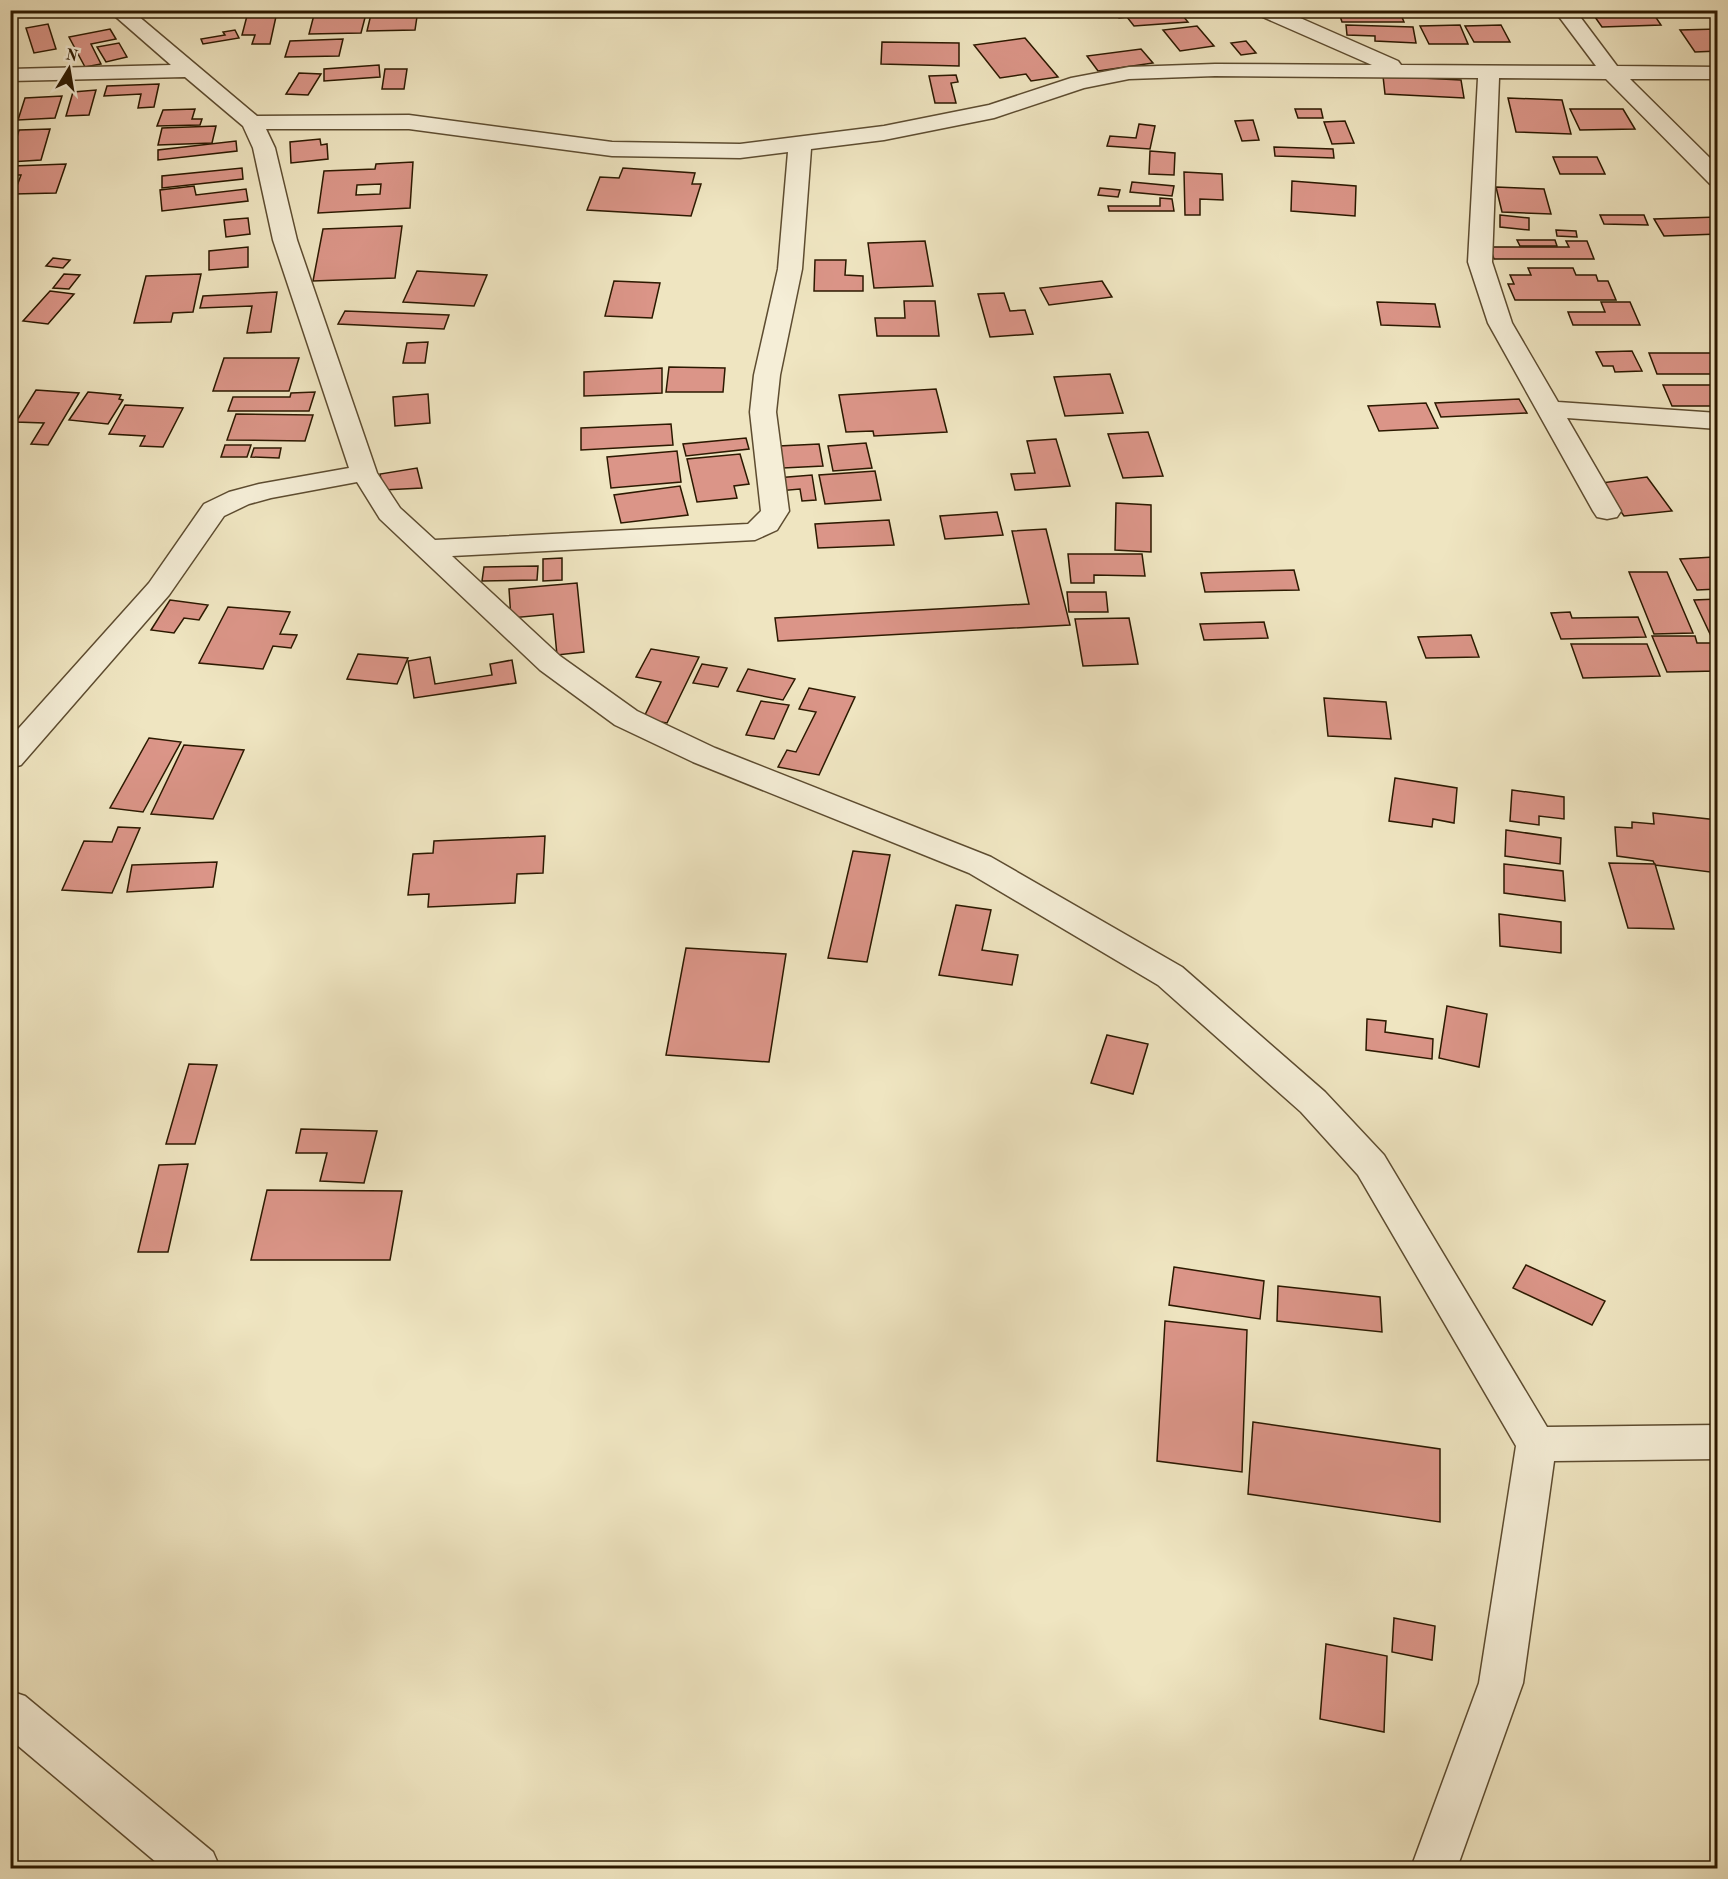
<svg xmlns="http://www.w3.org/2000/svg" width="1728" height="1879" viewBox="0 0 1728 1879" font-family="'Old Standard TT',serif">
	<style>
		.building { fill: #db9588; stroke: #2c1900; stroke-width: 1.5; fill-rule: evenodd }
		.lines { fill: none; stroke-linecap: round; stroke-linejoin: round }
		.street-casing { stroke: #5d4c30; stroke-width: 3 }
		.street { fill: #f5eed7; fill-rule: evenodd }
	</style>
	<rect width="100%" height="100%" fill="#efe5c1"/>
	<filter id="stains"><feTurbulence type="fractalNoise" baseFrequency=".00333" numOctaves="4"/><feColorMatrix values="0 0 0 0 .2 0 0 0 0 .09 0 0 0 0 .02 0 0 0 .5 -.17"/></filter>
	<radialGradient id="worn" r=".72"><stop offset=".6" stop-color="#630" stop-opacity="0"/><stop offset="1" stop-color="#630" stop-opacity=".3"/></radialGradient>
	<g class="building">
		<path d="M367 10 361 33 309 34 315 11Z"/>
		<path d="M372 10H418L415 30 367 31Z"/>
		<path d="M1112 10H1178L1188 22 1134 26 1127 17 1119 18Z"/>
		<path d="M1338 10H1399L1404 22H1342Z"/>
		<path d="M1590 10H1651L1661 25 1602 27Z"/>
		<path d="M248 12H277L270 44H252L255 35H242Z"/>
		<path d="M48 24 56 49 34 53 26 28Z"/>
		<path d="M1346 25 1413 27 1416 43 1375 41V36L1347 35Z"/>
		<path d="M1460 25 1468 44H1429L1420 26Z"/>
		<path d="M1501 25 1510 42H1474L1465 26Z"/>
		<path d="M1197 26 1214 46 1180 51 1163 30Z"/>
		<path d="M110 29 116 39 91 44 101 64 85 67 69 37Z"/>
		<path d="M1718 29V51L1695 52 1680 30Z"/>
		<path d="M235 30 239 38 203 44 201 39 225 35 223 32Z"/>
		<path d="M1025 38 1058 77 1031 81 1026 74 1000 78 974 45Z"/>
		<path d="M343 39 339 56 285 57 290 41Z"/>
		<path d="M1246 41 1256 53 1241 55 1231 43Z"/>
		<path d="M882 42 959 43V66L881 64Z"/>
		<path d="M119 43 127 57 106 62 97 47Z"/>
		<path d="M1141 49 1153 63 1098 71 1087 56Z"/>
		<path d="M379 65 380 77 324 81V69Z"/>
		<path d="M385 69H407L404 89H382Z"/>
		<path d="M299 73 321 74 308 95 286 94Z"/>
		<path d="M956 75 958 82 951 83 956 103H935L929 76Z"/>
		<path d="M1383 76 1461 80 1464 98 1385 94Z"/>
		<path d="M159 84 154 107 138 108 141 94 104 96 107 86Z"/>
		<path d="M96 90 89 115 66 116 73 92Z"/>
		<path d="M62 96 55 118 18 120 25 98Z"/>
		<path d="M1508 98 1562 100 1571 134 1516 132Z"/>
		<path d="M195 109 192 119H202L200 125 157 126 163 110Z"/>
		<path d="M1295 109H1321L1323 118H1298Z"/>
		<path d="M1570 109H1623L1635 129 1580 130Z"/>
		<path d="M1253 120 1259 140 1242 141 1235 121Z"/>
		<path d="M1345 121 1354 143 1332 144 1324 122Z"/>
		<path d="M1139 124 1155 126 1150 149 1107 146 1110 136 1136 138Z"/>
		<path d="M216 126 212 143 158 145 162 128Z"/>
		<path d="M50 129 41 160 10 162 19 130Z"/>
		<path d="M320 139 321 145 327 144 328 159 291 163 290 142Z"/>
		<path d="M236 141 237 151 158 160V150Z"/>
		<path d="M1274 147 1333 149 1334 158 1275 156Z"/>
		<path d="M1150 151 1175 153 1174 175 1149 174Z"/>
		<path d="M1553 157H1597L1605 174H1560Z"/>
		<path d="M413 162 410 208 318 213 324 171 375 169 376 164ZM381 184 380 194 356 195 357 185Z"/>
		<path d="M66 164 56 193 14 194 21 175H10L13 166Z"/>
		<path d="M242 168 243 179 162 188V176Z"/>
		<path d="M623 168 695 173 692 184H701L691 216 587 210 600 177 619 178Z"/>
		<path d="M1184 172 1222 174 1223 200 1200 199V215H1185Z"/>
		<path d="M1292 181 1356 186 1355 216 1291 211Z"/>
		<path d="M1132 182 1174 186 1172 196 1130 192Z"/>
		<path d="M194 186 196 195 246 189 248 201 162 211 160 190Z"/>
		<path d="M1496 187 1544 189 1551 214 1502 212Z"/>
		<path d="M1100 188 1120 190 1118 197 1098 195Z"/>
		<path d="M1160 198 1172 199 1174 211H1109L1108 206H1160Z"/>
		<path d="M1500 215 1529 218V230L1500 227Z"/>
		<path d="M1600 215H1644L1648 225 1604 224Z"/>
		<path d="M1718 217V234L1664 236 1654 219Z"/>
		<path d="M248 218 250 234 226 237 224 220Z"/>
		<path d="M402 226 395 278 313 281 323 229Z"/>
		<path d="M1556 230 1576 231 1577 237 1557 236Z"/>
		<path d="M1517 240H1555L1557 246H1520Z"/>
		<path d="M925 241 933 286 874 288 868 243Z"/>
		<path d="M1566 241H1587L1594 259H1494L1490 247H1569Z"/>
		<path d="M248 247V267L209 270V251Z"/>
		<path d="M53 258 70 260 63 268 46 266Z"/>
		<path d="M815 260H846L845 275 863 276V291H814Z"/>
		<path d="M1528 268H1573L1576 275H1596L1598 281H1608L1616 300H1515L1508 284H1514L1510 275H1531Z"/>
		<path d="M417 271 487 275 474 306 403 302Z"/>
		<path d="M64 274 80 275 69 289 53 288Z"/>
		<path d="M201 274 193 312 173 313 171 322 134 323 146 276Z"/>
		<path d="M614 281 660 283 652 318 605 316Z"/>
		<path d="M1102 281 1112 297 1049 305 1040 288Z"/>
		<path d="M50 291 74 294 48 324 23 321Z"/>
		<path d="M277 292 271 332 247 333 252 306 200 308 203 296Z"/>
		<path d="M1004 293 1010 311 1025 310 1033 334 990 337 978 294Z"/>
		<path d="M904 301H935L939 336H877L875 318H905Z"/>
		<path d="M1377 302 1435 304 1440 327 1381 325Z"/>
		<path d="M1601 302H1630L1640 325H1573L1568 312H1605Z"/>
		<path d="M345 311 449 315 444 329 338 324Z"/>
		<path d="M428 342 425 363H403L407 343Z"/>
		<path d="M1632 351 1642 371 1615 372 1613 366H1603L1596 352Z"/>
		<path d="M1649 353H1718V374H1657Z"/>
		<path d="M224 358H299L289 391H213Z"/>
		<path d="M669 367 725 368 723 392H666Z"/>
		<path d="M662 368V393L584 396V372Z"/>
		<path d="M1110 374 1123 413 1065 416 1054 377Z"/>
		<path d="M1663 385H1718V406H1672Z"/>
		<path d="M936 389 947 432 874 436 873 431 846 432 839 395Z"/>
		<path d="M36 390 79 393 48 445 31 444 44 423 16 422Z"/>
		<path d="M88 392 121 395 119 399 123 400 108 424 69 420Z"/>
		<path d="M315 392 309 411H228L233 397H290L291 393Z"/>
		<path d="M428 394 430 423 395 426 393 397Z"/>
		<path d="M1519 399 1527 413 1441 417 1435 403Z"/>
		<path d="M1426 403 1438 428 1379 431 1368 406Z"/>
		<path d="M125 405 183 408 163 447 140 446 145 436 109 434Z"/>
		<path d="M236 414 313 415 305 441 227 440Z"/>
		<path d="M671 424 673 445 581 450V428Z"/>
		<path d="M1148 432 1163 476 1123 478 1108 434Z"/>
		<path d="M746 438 749 449 686 456 683 444Z"/>
		<path d="M1056 439 1070 486 1015 490 1011 474 1035 473 1027 441Z"/>
		<path d="M866 443 872 468 833 471 828 446Z"/>
		<path d="M819 444 823 466 783 468 779 446Z"/>
		<path d="M225 445H251L247 457H221Z"/>
		<path d="M254 448H281L279 458 251 457Z"/>
		<path d="M677 451 681 482 611 488 607 457Z"/>
		<path d="M740 454 749 484 734 486 737 498 697 502 687 459Z"/>
		<path d="M417 468 422 488 383 490 380 474Z"/>
		<path d="M875 471 881 500 825 504 819 475Z"/>
		<path d="M812 475 816 500 802 501 800 489 778 491 776 478Z"/>
		<path d="M1647 477 1672 511 1624 516 1601 483Z"/>
		<path d="M680 486 688 515 621 523 614 495Z"/>
		<path d="M1116 503 1151 505V552L1115 550Z"/>
		<path d="M997 512 1003 535 945 539 940 516Z"/>
		<path d="M889 520 894 545 818 548 815 524Z"/>
		<path d="M1046 529 1070 625 778 641 775 618 1029 604 1012 531Z"/>
		<path d="M1068 554H1142L1145 576 1094 575V583H1071Z"/>
		<path d="M1714 557 1718 563V589L1697 590 1680 559Z"/>
		<path d="M562 558V580L543 581V559Z"/>
		<path d="M538 566 537 580 482 581 484 567Z"/>
		<path d="M1294 570 1299 590 1205 592 1201 573Z"/>
		<path d="M1629 572H1667L1693 633 1654 634Z"/>
		<path d="M577 583 584 652 557 655 553 614 511 618 509 589Z"/>
		<path d="M1067 592H1106L1108 612H1069Z"/>
		<path d="M1718 599V636H1711L1694 600Z"/>
		<path d="M170 600 208 605 199 620 184 618 174 633 151 630Z"/>
		<path d="M228 607 290 612 280 634 297 635 291 648 273 646 263 669 199 663Z"/>
		<path d="M1570 612 1572 618 1638 617 1646 637 1561 639 1551 613Z"/>
		<path d="M1129 618 1138 664 1083 666 1075 619Z"/>
		<path d="M1264 622 1268 638 1204 640 1200 624Z"/>
		<path d="M1471 635 1479 657 1426 658 1418 637Z"/>
		<path d="M1652 636H1695L1697 643H1718V671L1667 672Z"/>
		<path d="M1571 644H1647L1660 676 1583 678Z"/>
		<path d="M651 649 699 657 667 723 643 719 661 682 636 677Z"/>
		<path d="M358 654 408 658 397 684 347 679Z"/>
		<path d="M430 657 435 684 492 675 490 664 512 660 516 683 414 698 408 661Z"/>
		<path d="M702 664 727 668 718 687 693 683Z"/>
		<path d="M748 669 795 679 783 700 737 691Z"/>
		<path d="M809 688 855 697 819 775 778 767 787 750 796 752 816 712 799 709Z"/>
		<path d="M1324 698 1386 702 1391 739 1328 736Z"/>
		<path d="M761 701 789 705 774 739 746 735Z"/>
		<path d="M149 738 181 742 143 812 110 808Z"/>
		<path d="M184 745 244 750 213 819 151 814Z"/>
		<path d="M1395 778 1457 788 1454 823 1433 819 1432 827 1389 821Z"/>
		<path d="M1512 790 1564 797V819L1539 816V825L1510 821Z"/>
		<path d="M1653 813 1718 820V873L1655 865 1653 861 1617 856 1615 827 1632 828V822L1654 824Z"/>
		<path d="M118 827 140 828 112 893 62 890 84 841 112 842Z"/>
		<path d="M1506 830 1561 838 1560 864 1505 856Z"/>
		<path d="M545 836 543 873 517 874 515 903 428 907 429 894 408 895 413 854 433 853 434 841Z"/>
		<path d="M853 851 890 855 867 962 828 958Z"/>
		<path d="M217 862 213 887 127 892 132 865Z"/>
		<path d="M1609 863 1655 864 1674 929 1628 928Z"/>
		<path d="M1504 864 1563 871 1565 901 1504 893Z"/>
		<path d="M956 905 991 910 982 950 1018 955 1012 985 939 975Z"/>
		<path d="M1499 914 1561 922V953L1500 946Z"/>
		<path d="M686 948 786 954 769 1062 666 1055Z"/>
		<path d="M1447 1006 1487 1014 1479 1067 1439 1058Z"/>
		<path d="M1367 1019 1386 1021 1385 1032 1433 1039 1432 1059 1366 1050Z"/>
		<path d="M1107 1035 1148 1044 1133 1094 1091 1083Z"/>
		<path d="M189 1064 217 1065 195 1144H166Z"/>
		<path d="M301 1129 377 1131 364 1183 320 1181 327 1153H296Z"/>
		<path d="M188 1164 168 1252H138L159 1165Z"/>
		<path d="M267 1190 402 1191 390 1260H251Z"/>
		<path d="M1526 1265 1605 1301 1592 1325 1513 1288Z"/>
		<path d="M1174 1267 1264 1281 1260 1319 1169 1305Z"/>
		<path d="M1278 1286 1380 1297 1382 1332 1277 1321Z"/>
		<path d="M1165 1321 1247 1330 1242 1472 1157 1461Z"/>
		<path d="M1253 1422 1440 1449V1522L1248 1494Z"/>
		<path d="M1394 1618 1435 1626 1432 1660 1392 1652Z"/>
		<path d="M1326 1644 1387 1656 1384 1732 1320 1719Z"/>
	</g>
	<g class="lines">
		<g class="street-casing">
			<g id="street">
				<path d="M108 10H131L257 116 409 115 612 142 740 144 884 126 989 105 1071 78 1129 67 1215 64 1372 65 1256 14 1253 10H1282L1398 61 1401 65 1596 66 1554 10H1575L1617 66 1718 67V79H1630L1718 166V186L1710 184 1606 79 1499 78 1492 262 1512 323 1558 402 1718 413V429L1567 418 1621 511 1617 517 1607 519 1597 517 1593 511 1488 323 1468 262 1478 78 1215 76 1129 79 1084 88 994 118 884 140 811 149 802 269 780 375 776 412 789 511 777 530 755 540 452 556 560 656 637 711 715 748 991 857 1182 967 1325 1092 1384 1155 1547 1427 1718 1425V1459L1554 1461 1523 1683 1457 1868H1411L1479 1683 1516 1446 1358 1175 1301 1112 1158 985 969 873 693 762 615 725 540 670 380 519 357 482 271 498 249 504 224 516 169 595 21 765 10 768V738L149 583 204 504 229 492 259 484 349 468 273 240 253 148 243 126 185 77 10 81V69L171 65ZM266 129H409L612 156 740 158 788 152 778 269 754 375 750 412 761 511 748 524 435 540 400 508 377 473 297 240 275 148Z"/>
				<path d="M10 1691 25 1696 213 1852 220 1868H163L10 1739Z"/>
			</g>
		</g>
		<use href="#street" class="street"/>
	</g>
	<rect width="1728" height="1879" fill="none" stroke="#efe5c1" stroke-width="36"/>
	<rect x="12" y="12" width="1704" height="1855" fill="none" stroke="#2c1900" stroke-width="3"/>
	<rect x="18" y="18" width="1692" height="1843" fill="none" stroke="#2c1900" stroke-width="1.5"/>
	<g transform="translate(69 69) rotate(11)" stroke="#f5eed7" stroke-width="4.5" paint-order="stroke">
	<path d="M0-4.5L10 22L0 15L-10 22Z" fill="#2c1900"/>
	<text y="-9" font-size="16" font-weight="bold" text-anchor="middle" fill="#2c1900">N</text>
	</g>
	<rect width="100%" height="100%" filter="url(#stains)"/>
	<rect width="100%" height="100%" fill="url(#worn)"/>
</svg>
